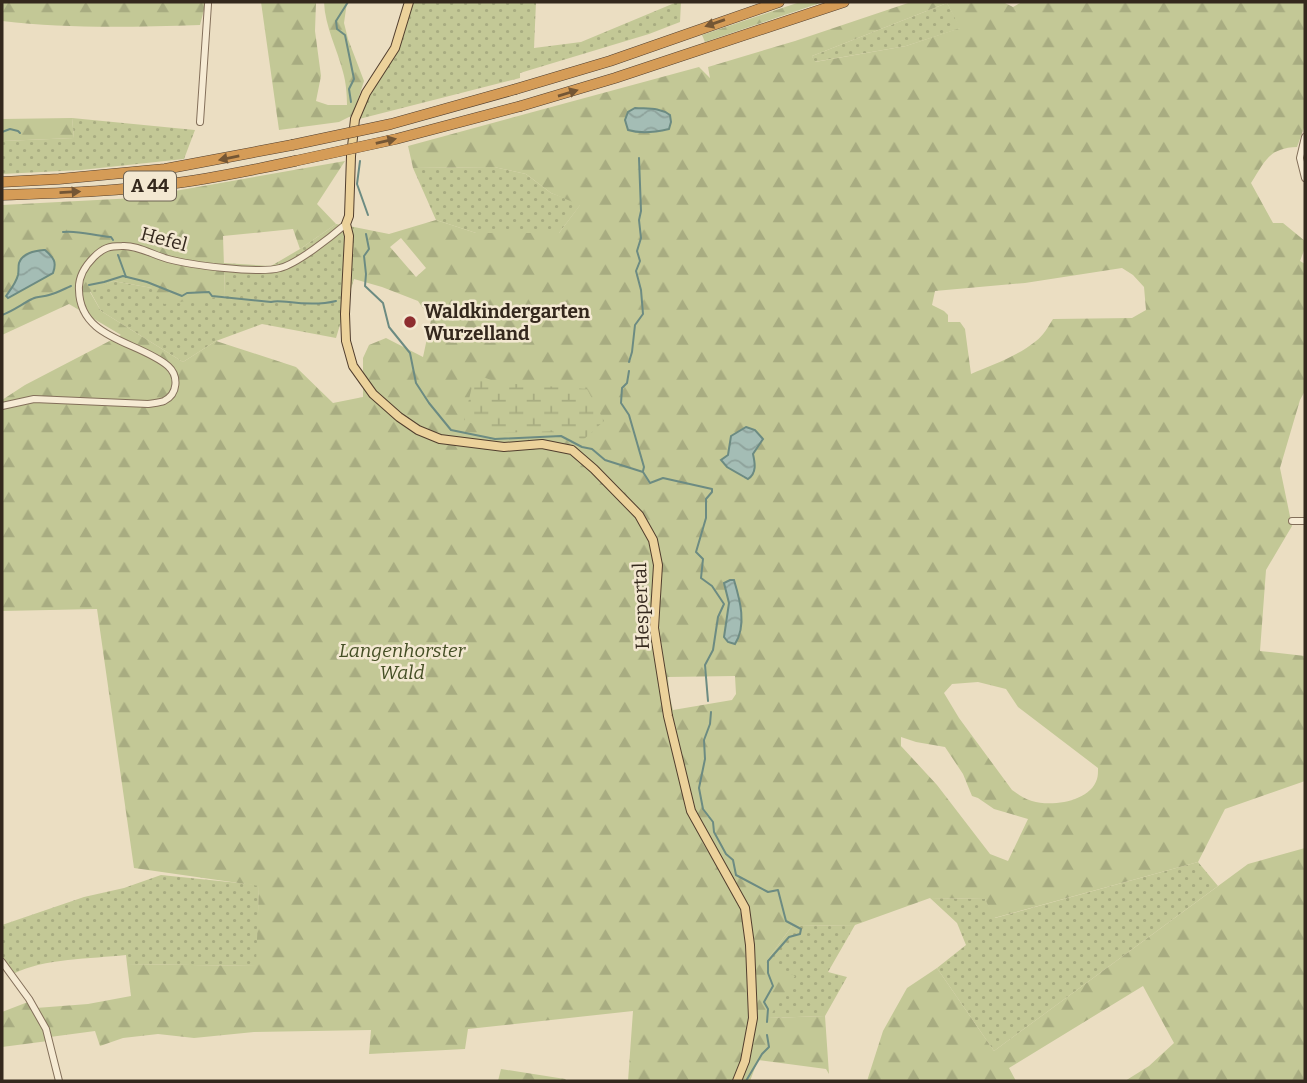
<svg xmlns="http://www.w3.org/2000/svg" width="1307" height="1083" viewBox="0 0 1307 1083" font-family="Bitter,serif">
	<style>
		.grass { fill: url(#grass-dots) }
		.forest { fill: url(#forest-firs); fill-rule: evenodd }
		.wetland { fill: url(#wetland-marsh) }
		.water { fill: url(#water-waves); stroke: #6c8b82; stroke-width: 2 }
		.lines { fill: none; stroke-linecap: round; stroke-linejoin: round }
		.stream { stroke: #6c8b82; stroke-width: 2 }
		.minor-casing { stroke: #836f5a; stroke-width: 8 }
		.major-casing { stroke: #513e2e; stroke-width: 10 }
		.highway-casing { stroke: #513e2e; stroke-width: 11 }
		.minor { stroke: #f6ebd4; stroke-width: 6 }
		.major { stroke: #ecd29b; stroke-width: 8 }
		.highway { stroke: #d59c57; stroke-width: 10 }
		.highway-bridge-casing { stroke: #513e2e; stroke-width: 11; stroke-linecap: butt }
		.highway-bridge { stroke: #d59c57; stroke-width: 10 }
		.oneway { fill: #745634 }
		.poi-dot { fill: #8e2e30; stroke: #f3e8d1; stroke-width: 2.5 }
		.labels { text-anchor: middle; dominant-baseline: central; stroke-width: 5; stroke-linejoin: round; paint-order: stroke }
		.shield { fill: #f3e8d1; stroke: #6d6253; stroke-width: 2 }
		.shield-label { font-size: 18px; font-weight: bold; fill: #34281d }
		.street-label { font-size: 19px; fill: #34281d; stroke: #f3e8d1 }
		.poi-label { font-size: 19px; font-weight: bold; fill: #34281d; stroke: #f3e8d1; text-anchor: start }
		.park-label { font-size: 19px; font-style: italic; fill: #454f25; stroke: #f3e8d1 }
	</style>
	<defs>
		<pattern id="grass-dots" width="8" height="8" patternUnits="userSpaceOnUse" patternTransform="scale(1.75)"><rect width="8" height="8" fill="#c3c896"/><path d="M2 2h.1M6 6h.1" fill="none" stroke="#a8ac81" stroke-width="1.8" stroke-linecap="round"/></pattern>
		<pattern id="forest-firs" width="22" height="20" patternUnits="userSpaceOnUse" patternTransform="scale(1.75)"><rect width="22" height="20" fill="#c3c896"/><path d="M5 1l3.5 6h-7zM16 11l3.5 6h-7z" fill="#a8ac81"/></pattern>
		<pattern id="wetland-marsh" width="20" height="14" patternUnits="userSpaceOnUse" patternTransform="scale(1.75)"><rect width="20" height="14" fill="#c3c896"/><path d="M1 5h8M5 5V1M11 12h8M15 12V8" fill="none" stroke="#a8ac81"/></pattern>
		<pattern id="water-waves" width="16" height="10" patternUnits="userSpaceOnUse" patternTransform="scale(1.75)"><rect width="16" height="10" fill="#a4bdb5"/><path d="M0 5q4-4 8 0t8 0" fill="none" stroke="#8ea29b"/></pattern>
	</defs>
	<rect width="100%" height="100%" fill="#ebdec2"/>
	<g class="grass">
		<path d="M409 2H536L534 48 581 42 677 2H681L680 22 649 34 520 73V78L359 119 358 110 390 57Z"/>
		<path d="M947 3 961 28 906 46 814 62 812 56Z"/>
		<path d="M72 118 195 130 184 159 81 170 2 174V141L74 138Z"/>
		<path d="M494 167 526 174 551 193 581 204 559 233H476L436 220 413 168Z"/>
		<path d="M336 224 354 227V279L336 338 262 324 216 341 183 362 101 311 90 291 113 281 152 288 225 297 224 263 271 266 300 249Z"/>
		<path d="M1198 862 1218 886 994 1051 937 968 966 945 957 923 930 898 985 899 995 918Z"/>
		<path d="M161 875 259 885 257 966 127 964 126 955C91 959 44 958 13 974L2 956V925L84 897 124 888Z"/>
		<path d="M855 925 828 972 847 977 825 1016 768 1018 766 962 792 926Z"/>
	</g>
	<g class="forest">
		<path d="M2 2H206L200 25C133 27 68 29 2 21Z"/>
		<path d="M261 2H316L315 31 321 76 316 101 328 105H347C347 95 346 82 343 72 337 48 325 27 324 2H347L344 23 348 39 364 81 353 115 339 122 279 130Z"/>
		<path d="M800 2H823L705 42 702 35Z"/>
		<path d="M911 2H1003L1013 7 1022 2H1305V125L1297 147C1268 148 1265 162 1251 183L1273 223H1283L1305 241V248L1300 261 1305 264V391L1300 400 1280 468 1292 526 1266 570 1260 651 1305 656V781L1225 809 1198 862 994 918 985 899 930 898 855 925 792 926 766 962 795 976 769 1018 825 1016 829 1074 826 1069 758 1060 750 1081H628L633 1011 468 1029 465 1049 369 1054 371 1030 254 1032 194 1038 158 1034 123 1038 100 1046 95 1031 50 1037 36 1008 88 1004 131 996 127 964 256 966 259 886 134 868 97 609 2 611V400L25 385 121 335 69 304 2 335V205L135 198 345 161 317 204 336 224 300 249 293 229 223 236 225 296 164 304 152 288 113 281 90 292 101 311 183 362 216 341 296 367 333 403 363 397V358L369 345 386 338 423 357 431 320 418 301 382 287 354 279V227L389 234 436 220 476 233H559L580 205 551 193 526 174 494 167 413 168 408 146 699 67 710 78 708 67 795 41ZM947 3 960 28 906 46 815 62 812 56ZM401 238 426 268 416 277 390 247ZM1122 268 1133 275 1144 287 1146 310 1132 318 1053 319C1048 327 1043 336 1036 341 1018 356 992 365 971 374L965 329 960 322H948V315L944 311 932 305 935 291 1025 283ZM753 454 755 464 751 477 744 478 728 467 721 460 728 455ZM735 676 736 694 732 700 673 710 669 693 668 677ZM978 682 1006 689 1018 707 1098 768C1098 772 1098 776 1097 779 1090 802 1051 807 1032 801 1024 799 1018 794 1012 790L959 718 944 693 952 684ZM901 737 916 742 945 747 963 774 972 796 978 798 994 809 1028 819 1008 861 990 854 937 785 901 746Z"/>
		<path d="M72 118 74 138 2 141V119Z"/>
		<path d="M1305 848V1081H1125L1149 1066 1174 1043 1143 986 1009 1068 1016 1081H867L883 1031 907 988 937 968 994 1051 1248 864Z"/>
		<path d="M28 1002 40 1022 48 1041 2 1047V1012Z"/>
		<path d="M501 1069 565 1079 567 1081H498Z"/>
	</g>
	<path class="wetland" d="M475 374 499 383 587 389 604 421 583 440 564 431 494 433 464 420Z"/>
	<g class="water">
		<path d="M635 108C648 109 659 107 670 115L671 122 669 129C656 132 641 134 628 130L625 120 628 112Z"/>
		<path d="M45 250C54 258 57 262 53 273L8 298 6 296C11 289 16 283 18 275 19 270 18 267 19 263 23 252 36 251 45 250Z"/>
		<path d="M746 427 755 430 763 439 753 454C755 463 757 473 748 479L727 467 721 460 728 455 731 436Z"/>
		<path d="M730 580H734C740 600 747 625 735 644L728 642 724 637 729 603 724 583Z"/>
	</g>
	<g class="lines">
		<g class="stream">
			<path d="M348 2 336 21 337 29 345 35 354 79 349 89 351 102"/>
			<path d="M2 132 10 129 18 131 20 133"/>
			<path d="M360 161 357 184 368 215"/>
			<path d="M63 232C79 230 94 236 111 237L113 240"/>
			<path d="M366 234 369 249 364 256 366 274 365 286 383 303 389 327 410 353 416 383 429 403 451 430 495 439 561 436 582 447 592 449 605 460 643 472 650 483 663 478 712 489V492L706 499V518L696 552 703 559 701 578 712 586 724 604 718 617 713 650 705 665 708 701"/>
			<path d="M118 255 126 277"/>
			<path d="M89 285 104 282 123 276 147 282 182 296 187 293 209 292 212 296 271 302C278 300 282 302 289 302 305 304 320 305 336 301"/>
			<path d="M2 315C13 311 22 304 32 299 37 296 44 297 49 295 57 293 64 289 71 286"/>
			<path d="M629 362 632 352 635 325 643 314 641 290 636 271 640 261 637 251 641 238 639 220 641 211 639 158"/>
			<path d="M629 371 627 383 622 388 621 403 629 415 644 467 643 471"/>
			<path d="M711 712 710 724 704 740 705 759 699 788 703 809 713 822 714 832 726 854 733 860 736 875 768 892 778 890 786 921 801 929 800 934 789 937 768 961V973L773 986 764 1002 768 1009 767 1022"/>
			<path d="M746 1081 762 1054 769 1047 767 1035"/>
		</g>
		<g class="minor-casing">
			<g id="minor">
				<path d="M200 122 208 4"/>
				<path d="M1305 137 1300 158 1305 178"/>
				<path d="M2 406 34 399 148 404C153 403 159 403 164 401 178 394 179 376 168 366 139 341 80 340 79 290 78 277 84 267 94 257 103 248 109 246 122 246 137 245 153 255 168 259 190 265 259 274 280 268 297 264 332 236 346 224"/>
				<path d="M1292 521H1305"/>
				<path d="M2 962 29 999 46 1029 59 1081"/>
			</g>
		</g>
		<g class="major-casing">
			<path id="major" d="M409 2 395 48 366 93 355 119 351 156 349 216 346 224 349 236 345 314 346 341 353 366 373 394 399 417 418 430 440 439 504 447 542 444 572 450 594 469 639 515 653 540 658 565 654 628 668 716 691 811 745 908 750 945 753 1018 745 1061 737 1081"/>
		</g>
		<g class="highway-casing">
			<g id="highway">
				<path d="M516 89 610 61 779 2"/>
				<path d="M521 106 615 78 844 2"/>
				<path d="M2 182 59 179 165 169 292 145"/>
				<path d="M2 195C57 193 113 192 168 184 211 179 253 170 295 161"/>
			</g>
		</g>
		<use href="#minor" class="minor"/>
		<use href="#major" class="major"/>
		<use href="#highway" class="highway"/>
		<g class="highway-bridge-casing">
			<g id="highway-bridge">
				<path d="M292 145 391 124 516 89"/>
				<path d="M295 161 396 139 521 106"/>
			</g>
		</g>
		<use href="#highway-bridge" class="highway-bridge"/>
	</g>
	<defs><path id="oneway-solid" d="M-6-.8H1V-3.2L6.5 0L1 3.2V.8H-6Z" transform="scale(1.75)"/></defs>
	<g class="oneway">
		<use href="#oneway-solid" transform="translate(715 23) rotate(161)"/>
		<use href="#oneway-solid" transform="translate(568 93) rotate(-17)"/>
		<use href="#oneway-solid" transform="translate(386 141) rotate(-13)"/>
		<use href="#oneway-solid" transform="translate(229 158) rotate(169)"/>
		<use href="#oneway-solid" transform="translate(70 192) rotate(-3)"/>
	</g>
	<circle class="poi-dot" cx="410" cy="322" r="7"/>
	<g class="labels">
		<rect class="shield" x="124" y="171.5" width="52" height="29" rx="5"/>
		<g class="shield-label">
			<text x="150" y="186">A 44</text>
		</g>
		<g class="street-label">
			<text transform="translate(164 239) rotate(15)">Hefel</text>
			<text transform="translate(641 606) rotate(-92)">Hespertal</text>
		</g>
		<g class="poi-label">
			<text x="424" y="311">Waldkindergarten<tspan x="424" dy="22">Wurzelland</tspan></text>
		</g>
		<g class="park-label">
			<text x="402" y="650">Langenhorster<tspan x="402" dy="22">Wald</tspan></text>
		</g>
	</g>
	<rect width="1307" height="1083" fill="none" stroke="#34281d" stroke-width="7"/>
</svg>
